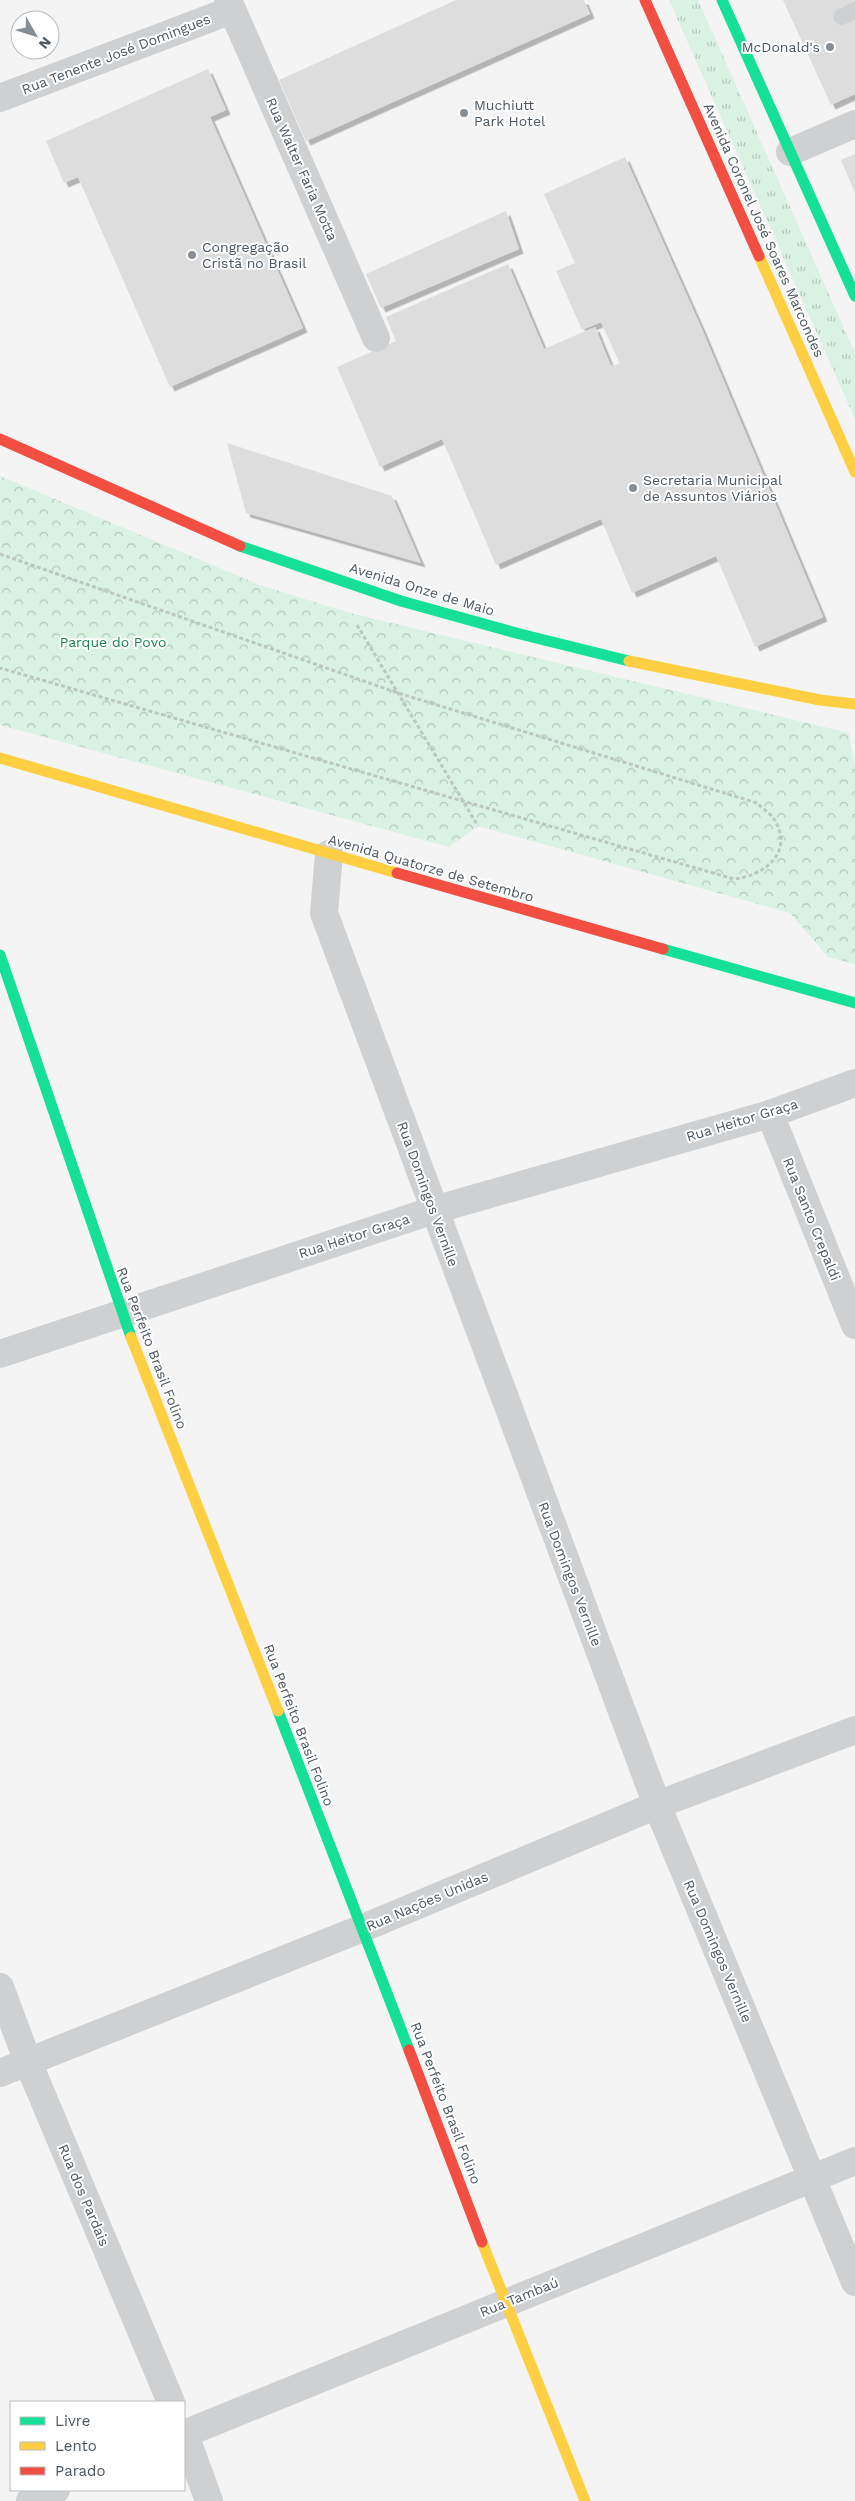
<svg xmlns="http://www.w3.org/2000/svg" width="855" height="2501" viewBox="0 0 855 2501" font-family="'Work Sans',sans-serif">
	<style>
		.grass { fill: url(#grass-tufts) }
		.park { fill: url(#park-crowns) }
		.building { fill: #ddddde; filter: url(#shadow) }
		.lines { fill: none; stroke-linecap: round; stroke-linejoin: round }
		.path { stroke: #bcc7c4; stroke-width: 3; stroke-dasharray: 4 2.5; stroke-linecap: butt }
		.lane { stroke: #ced0d2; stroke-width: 16 }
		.street { stroke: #ced0d2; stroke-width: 28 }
		.fast { stroke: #16e098; stroke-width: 11 }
		.slow { stroke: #ffcf43; stroke-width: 11 }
		.jam { stroke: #f24e42; stroke-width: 11 }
		.poi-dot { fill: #868d94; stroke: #fff; stroke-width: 2 }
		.labels { text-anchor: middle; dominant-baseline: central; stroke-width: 4; stroke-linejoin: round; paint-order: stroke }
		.poi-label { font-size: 14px; fill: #4a5661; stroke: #fff; text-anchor: start }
		.street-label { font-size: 14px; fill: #4a5661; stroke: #fff }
		.park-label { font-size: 14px; fill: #17864f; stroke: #fff }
	</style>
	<defs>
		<pattern id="grass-tufts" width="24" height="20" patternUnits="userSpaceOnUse" patternTransform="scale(1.25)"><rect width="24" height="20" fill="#d9f2e3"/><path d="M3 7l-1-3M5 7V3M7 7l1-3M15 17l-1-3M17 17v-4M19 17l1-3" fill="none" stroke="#b2c7bb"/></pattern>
		<pattern id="park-crowns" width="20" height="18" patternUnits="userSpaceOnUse" patternTransform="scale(1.25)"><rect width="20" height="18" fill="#d9f2e3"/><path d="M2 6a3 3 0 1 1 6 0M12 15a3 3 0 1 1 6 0" fill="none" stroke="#b2c7bb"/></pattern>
		<filter id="shadow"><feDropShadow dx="4.5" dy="4.5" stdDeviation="0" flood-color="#0004"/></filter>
	</defs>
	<rect width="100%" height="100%" fill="#f4f4f4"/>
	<path class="grass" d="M669 0H698L855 353V419Z"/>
	<path class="park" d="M0 476 260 585 350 613 849 733 855 768V964L828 957 790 913 478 826 449 847 0 725Z"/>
	<g class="building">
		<path d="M456 0H584L590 14 306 141 279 80Z"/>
		<path d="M783 0H855V94L831 105Z"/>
		<path d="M208 69 226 110 210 117 303 328 170 387 78 177 64 183 46 141Z"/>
		<path d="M855 154V193L841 160Z"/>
		<path d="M625 157 701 327 823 617 755 647 716 556 632 593 601 519 496 565 442 439 380 467 337 367 396 341 386 317 508 264 544 349 595 327 611 366 620 364 601 322 582 330 556 271 575 263 544 194Z"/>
		<path d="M506 211 519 249 381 308 366 274Z"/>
		<path d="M227 443 392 496 421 563 246 513Z"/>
	</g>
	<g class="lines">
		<g class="path">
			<path d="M0 554 398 693 757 803C762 808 770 813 774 819 795 852 764 876 734 879L0 668"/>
			<path d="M357 625 478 826"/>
		</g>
		<path class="lane" d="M841 17 855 10"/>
		<g class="street">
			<path d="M228 0 376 338"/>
			<path d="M0 98 232 10"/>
			<path d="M790 152 855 124"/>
			<path d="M329 854 324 913 657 1805 855 2282"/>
			<path d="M770 1114 855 1325"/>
			<path d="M0 1354 434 1210 770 1114 855 1083"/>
			<path d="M0 1987 28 2062 171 2402"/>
			<path d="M0 2073 363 1928 657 1805 855 1730"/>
			<path d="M184 2432 209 2501"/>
			<path d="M184 2434 855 2161"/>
			<path d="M30 2501 56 2490"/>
		</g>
		<g class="fast">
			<path d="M722 0 855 296"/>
			<path d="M240 546 401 601 520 634 629 661"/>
			<path d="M663 949 855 1003"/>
			<path d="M0 955 131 1337"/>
			<path d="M278 1711 409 2050"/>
		</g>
		<g class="slow">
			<path d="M759 256 855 472"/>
			<path d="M629 661 820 700 855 704"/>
			<path d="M0 758 397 873"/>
			<path d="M131 1337 278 1711"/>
			<path d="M482 2242 585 2501"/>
		</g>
		<g class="jam">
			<path d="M645 0 759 256"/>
			<path d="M0 439 240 546"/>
			<path d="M397 873 663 949"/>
			<path d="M409 2050 482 2242"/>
		</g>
	</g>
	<g class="poi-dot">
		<circle cx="830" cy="47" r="5"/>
		<circle cx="464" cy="113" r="5"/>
		<circle cx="192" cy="255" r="5"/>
		<circle cx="633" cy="488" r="5"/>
	</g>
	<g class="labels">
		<g class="poi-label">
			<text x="820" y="47" text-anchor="end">McDonald's</text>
			<text x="474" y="105">Muchiutt<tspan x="474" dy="16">Park Hotel</tspan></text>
			<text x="202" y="247">Congregação<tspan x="202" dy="16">Cristã no Brasil</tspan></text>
			<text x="643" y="480">Secretaria Municipal<tspan x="643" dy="16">de Assuntos Viários</tspan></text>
		</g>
		<g class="street-label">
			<text transform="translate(116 54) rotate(-21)">Rua Tenente José Domingues</text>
			<text transform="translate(302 169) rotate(66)">Rua Walter Faria Motta</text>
			<text transform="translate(764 230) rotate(66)">Avenida Coronel José Soares Marcondes</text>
			<text transform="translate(422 589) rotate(17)">Avenida Onze de Maio</text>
			<text transform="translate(431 868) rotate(16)">Avenida Quatorze de Setembro</text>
			<text transform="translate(742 1120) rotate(-17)">Rua Heitor Graça</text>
			<text transform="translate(428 1194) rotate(70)">Rua Domingos Vernille</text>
			<text transform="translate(812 1219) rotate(68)">Rua Santo Crepaldi</text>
			<text transform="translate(354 1236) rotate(-18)">Rua Heitor Graça</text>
			<text transform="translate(152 1348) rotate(69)">Rua Perfeito Brasil Folino</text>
			<text transform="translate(570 1574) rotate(69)">Rua Domingos Vernille</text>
			<text transform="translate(299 1725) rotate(69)">Rua Perfeito Brasil Folino</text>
			<text transform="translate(427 1901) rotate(-23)">Rua Nações Unidas</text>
			<text transform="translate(718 1951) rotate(67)">Rua Domingos Vernille</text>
			<text transform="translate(446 2103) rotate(69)">Rua Perfeito Brasil Folino</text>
			<text transform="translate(84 2195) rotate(67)">Rua dos Pardais</text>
			<text transform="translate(519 2297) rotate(-22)">Rua Tambaú</text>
		</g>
		<g class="park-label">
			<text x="113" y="642">Parque do Povo</text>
		</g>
	</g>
	<rect x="10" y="2401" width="175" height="90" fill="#ffffff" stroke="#b7bbc0"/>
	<rect x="20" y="2417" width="25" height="8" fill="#16e098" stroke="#b7bbc0"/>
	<text x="55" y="2426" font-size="15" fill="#4a5661">Livre</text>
	<rect x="20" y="2442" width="25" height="8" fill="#ffcf43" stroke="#b7bbc0"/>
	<text x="55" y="2451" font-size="15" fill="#4a5661">Lento</text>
	<rect x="20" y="2467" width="25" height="8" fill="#f24e42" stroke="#b7bbc0"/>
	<text x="55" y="2476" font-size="15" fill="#4a5661">Parado</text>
	<g transform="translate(35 35) rotate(129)"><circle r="24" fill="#ffffff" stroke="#b7bbc0"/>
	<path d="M0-4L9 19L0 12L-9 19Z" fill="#868d94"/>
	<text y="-8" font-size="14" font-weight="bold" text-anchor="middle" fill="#4a5661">N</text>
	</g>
</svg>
